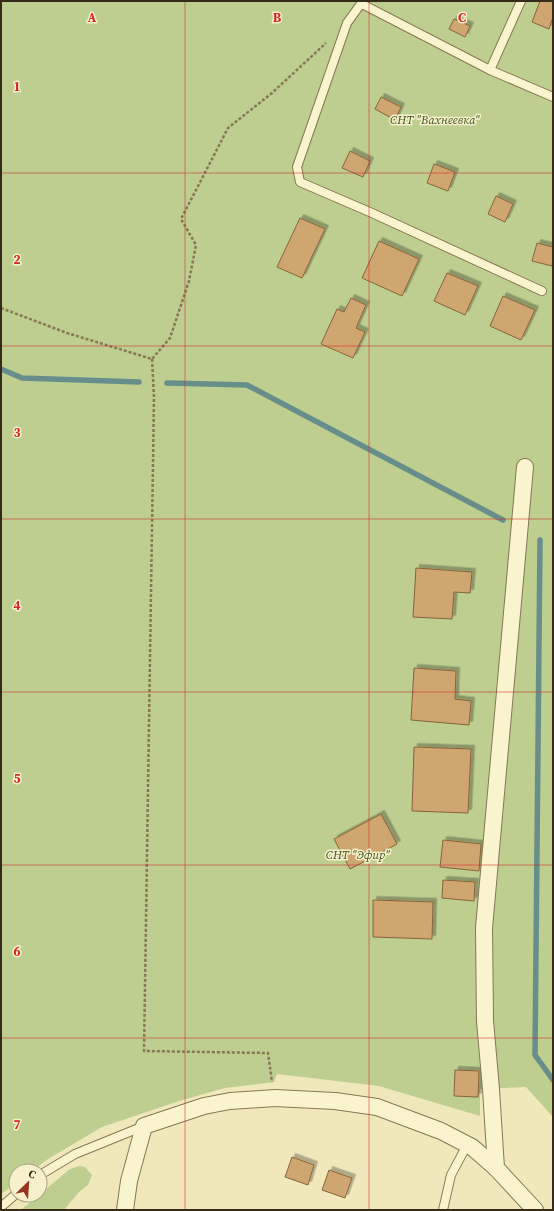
<svg xmlns="http://www.w3.org/2000/svg" width="554" height="1211" viewBox="0 0 554 1211" font-family="'Source Serif 4',serif">
	<style>
		.green { fill: #bdce8f }
		.lines { fill: none; stroke-linecap: round; stroke-linejoin: round }
		.stream { stroke: #678e8a; stroke-width: 5.5 }
		.building { fill: #d0a66f; stroke: #876439; filter: url(#shadow) }
		.service-casing { stroke: #877754; stroke-width: 10 }
		.minor-casing { stroke: #877754; stroke-width: 18 }
		.path { stroke: #877754; stroke-width: 2.5; stroke-dasharray: 3 2; stroke-linecap: butt }
		.service { stroke: #faf4ce; stroke-width: 8 }
		.minor { stroke: #faf4ce; stroke-width: 16 }
		.grid { fill: none; stroke: #d62828; stroke-width: 1; stroke-opacity: 0.55 }
		.labels { text-anchor: middle; dominant-baseline: central; stroke-width: 3; stroke-linejoin: round; paint-order: stroke }
		.park-label { font-size: 12px; font-style: italic; fill: #3e5320; stroke: #f7f1cb }
		.grid-label { font-size: 13px; text-anchor: middle; font-weight: bold; fill: #d62828; stroke: #f7f1cb; stroke-width: 3; stroke-linejoin: round; paint-order: stroke }
	</style>
	<defs>
		<filter id="shadow"><feDropShadow dx="3.5" dy="-3.5" stdDeviation="0" flood-color="#0004"/></filter>
	</defs>
	<rect width="100%" height="100%" fill="#f0e8bb"/>
	<g class="green">
		<path d="M1 1H553V1117L526 1087 480 1089V1116L379 1086 277 1074 274 1082 225 1088 179 1101 102 1127 48 1159 32 1171H16V1183L1 1194Z"/>
		<path d="M80 1166 85 1167 92 1175 88 1185 79 1192 64 1210H21L70 1169Z"/>
	</g>
	<g class="lines">
		<g class="stream">
			<path d="M1 369 22 378 139 382"/>
			<path d="M167 383 247 385 503 520"/>
			<path d="M540 540 535 1055 553 1080"/>
		</g>
	</g>
	<g class="building">
		<path d="M540 1H553V17L549 29 532 22Z"/>
		<path d="M454 19 470 26 465 37 449 29Z"/>
		<path d="M381 97 401 107 395 120 375 109Z"/>
		<path d="M350 151 370 161 363 177 342 168Z"/>
		<path d="M434 164 455 172 448 191 427 183Z"/>
		<path d="M496 196 513 204 505 222 488 214Z"/>
		<path d="M300 218 325 229 302 278 277 267Z"/>
		<path d="M379 241 419 259 402 296 362 278Z"/>
		<path d="M537 243 553 247V260L552 266 532 261Z"/>
		<path d="M447 273 478 286 465 315 434 301Z"/>
		<path d="M503 296 535 310 521 340 490 326Z"/>
		<path d="M351 298 366 305 356 328 365 332 353 358 321 344 337 309 344 312Z"/>
		<path d="M416 568 472 572 470 593 454 592 452 619 413 617Z"/>
		<path d="M414 668 456 671 455 699 471 701 469 725 411 720Z"/>
		<path d="M414 747 471 749 468 813 412 811Z"/>
		<path d="M381 814 397 844 350 869 334 839Z"/>
		<path d="M443 840 481 844 479 871 440 867Z"/>
		<path d="M443 880 475 882 474 901 442 898Z"/>
		<path d="M373 900 433 902 432 939 373 937Z"/>
		<path d="M455 1070 479 1071 478 1097 454 1096Z"/>
		<path d="M292 1157 314 1165 308 1185 285 1177Z"/>
		<path d="M329 1170 352 1178 345 1198 322 1190Z"/>
	</g>
	<g class="lines">
		<g class="service-casing">
			<g id="service">
				<path d="M363 1 347 23 297 167 300 182 372 213 542 291"/>
				<path d="M521 1 490 70 553 97"/>
				<path d="M362 4 490 70"/>
				<path d="M40 1175 75 1154 144 1126"/>
				<path d="M1 1207 16 1194"/>
				<path d="M443 1210 451 1175 467 1145"/>
			</g>
		</g>
		<g class="minor-casing">
			<g id="minor">
				<path d="M496 1168 491 1089 485 1021 484 928 525 467"/>
				<path d="M125 1210 129 1181 144 1126 204 1106 230 1101 275 1098 335 1101 377 1107 441 1131 472 1147 496 1168 535 1210"/>
			</g>
		</g>
		<g class="path">
			<path d="M1 308 67 333 152 359 170 338 189 281 196 245 181 219 228 128 272 93 326 43"/>
			<path d="M152 359 154 397 144 1051 268 1053 272 1082"/>
		</g>
		<use href="#service" class="service"/>
		<use href="#minor" class="minor"/>
	</g>
	<path class="grid" d="M185 1V1210M369 1V1210M1 173H553M1 346H553M1 519H553M1 692H553M1 865H553M1 1038H553"/>
	<g class="labels">
		<g class="park-label">
			<text x="435" y="120">СНТ "Вахнеевка"</text>
			<text x="358" y="855">СНТ "Эфир"</text>
		</g>
	</g>
	<g class="grid-label">
		<text x="92" y="22">A</text>
		<text x="277" y="22">B</text>
		<text x="462" y="22">C</text>
		<text x="17" y="91">1</text>
		<text x="17" y="264">2</text>
		<text x="17" y="437">3</text>
		<text x="17" y="610">4</text>
		<text x="17" y="783">5</text>
		<text x="17" y="956">6</text>
		<text x="17" y="1129">7</text>
	</g>
	<rect width="554" height="1211" fill="none" stroke="#362b1a" stroke-width="4"/>
	<g transform="translate(28 1183) rotate(25)"><circle r="19" fill="#f7f1cb" stroke="#aaa284"/>
	<path d="M0-3L7 15L0 10L-7 15Z" fill="#993322"/>
	<text y="-6" font-size="11" font-weight="bold" text-anchor="middle" fill="#362b1a">С</text>
	</g>
</svg>
